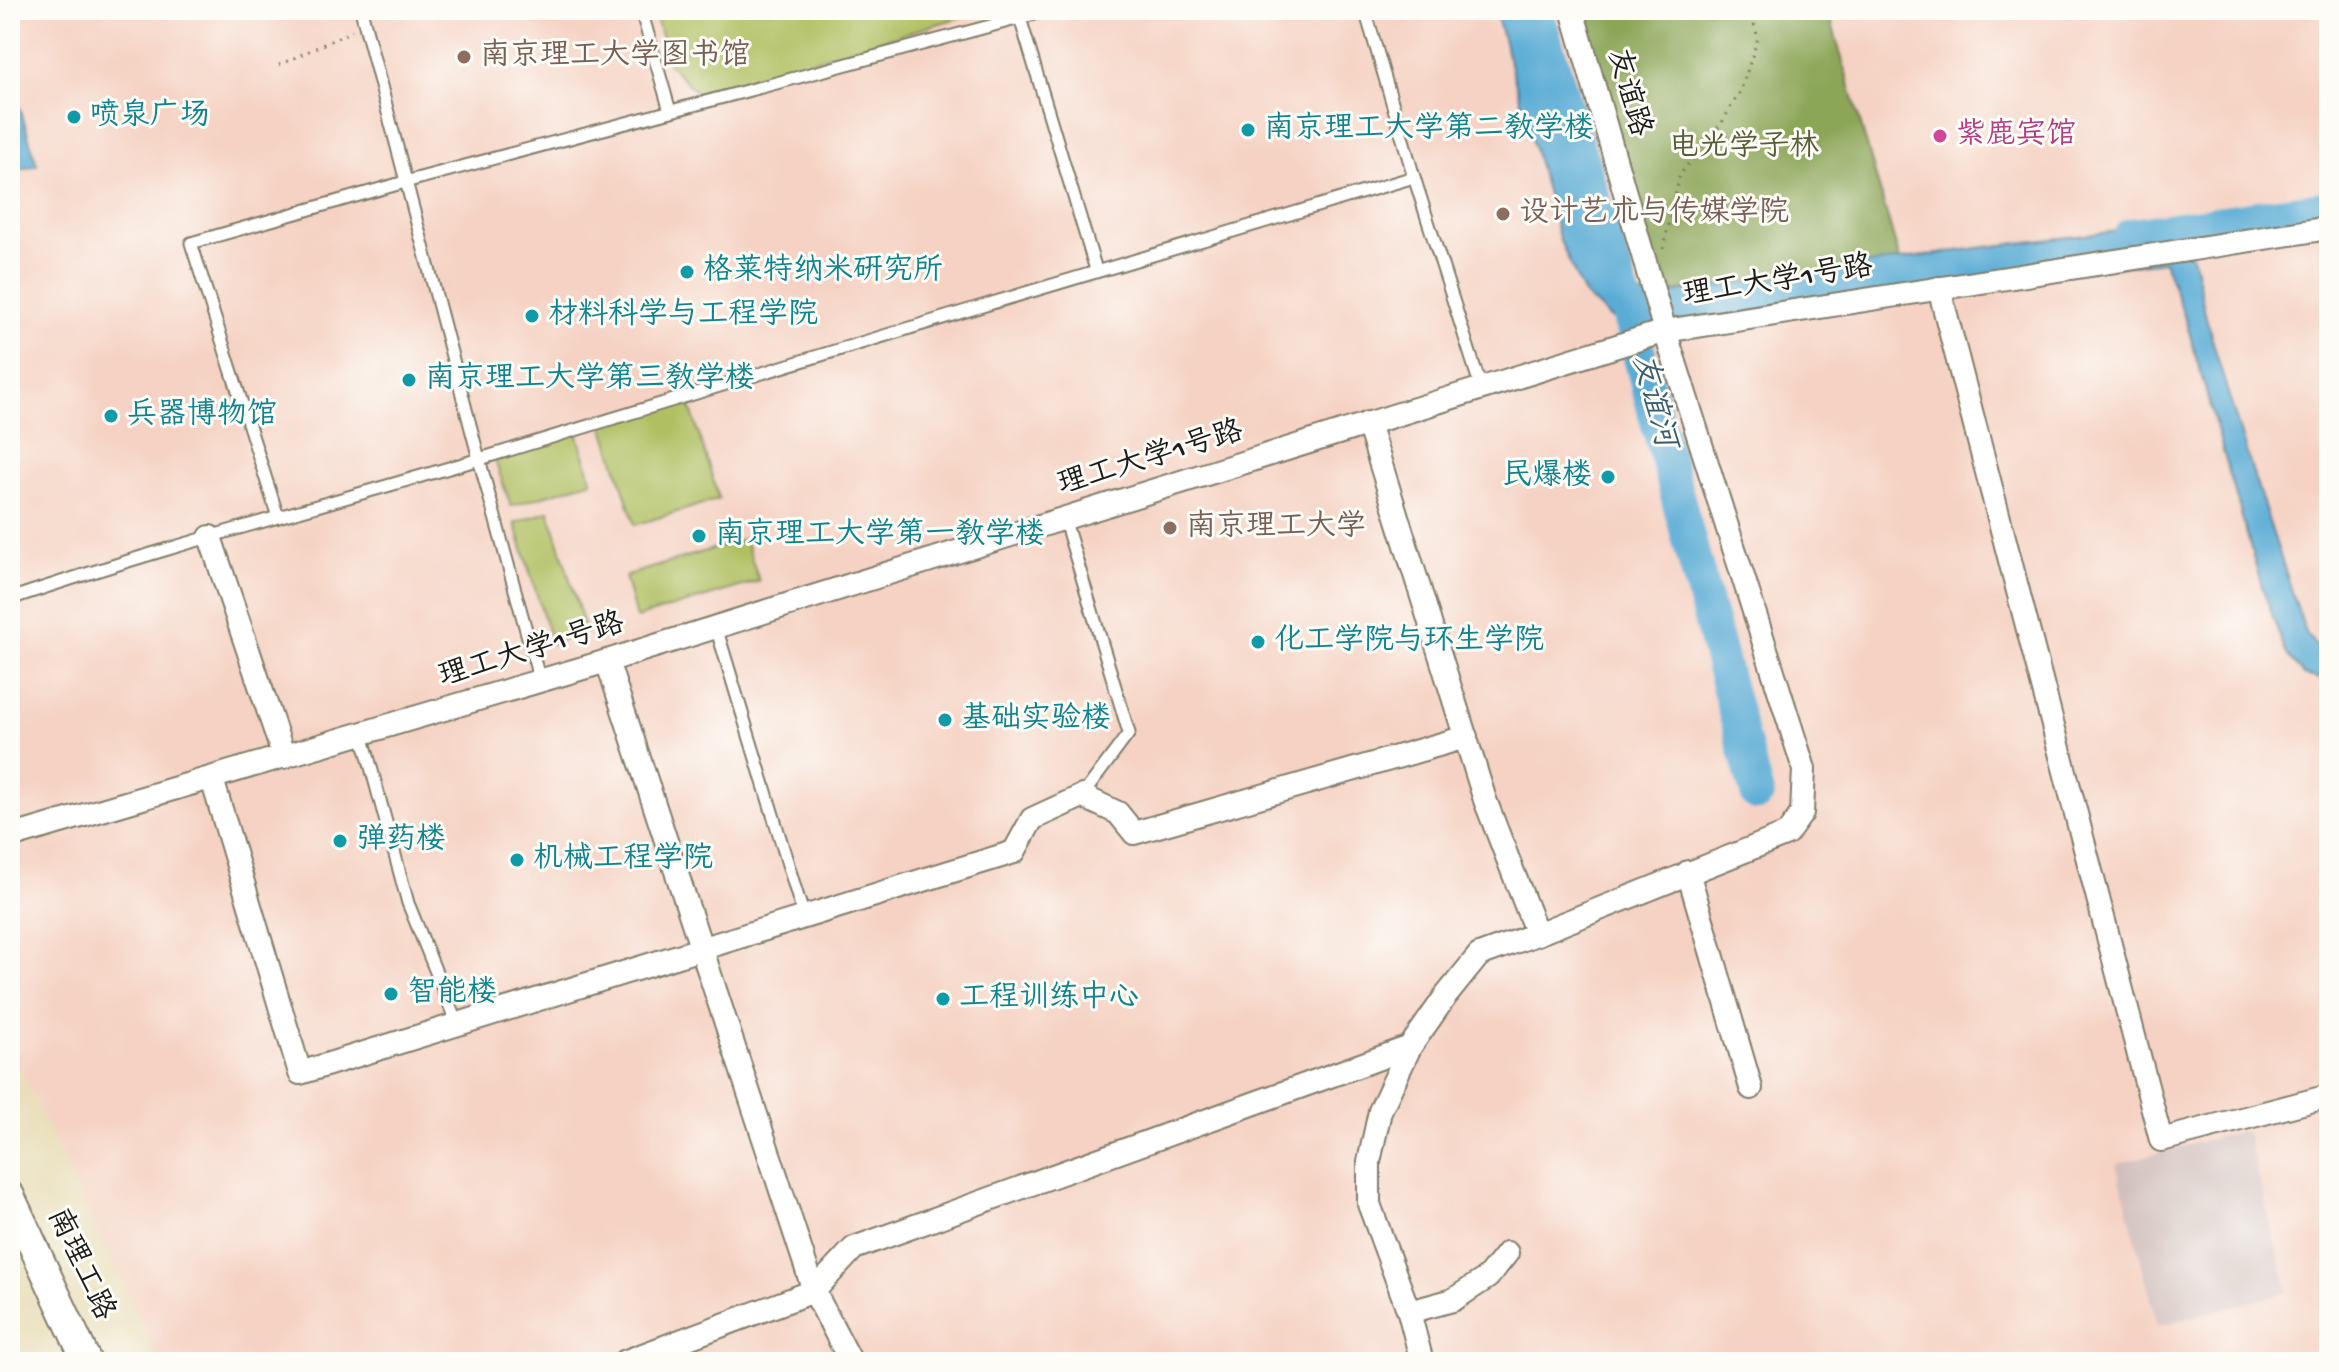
<svg xmlns="http://www.w3.org/2000/svg" width="2339" height="1372" viewBox="0 0 2339 1372" font-family="'Gochi Hand','LXGW WenKai TC',sans-serif">
	<style>
		.built { fill: #f5d2c3 }
		.industrial { fill: #d1bfbd }
		.green { fill: #b0bf62; stroke: #666e3f; stroke-width: 2 }
		.forest { fill: #8ca658; stroke: #54613a; stroke-width: 2 }
		.water { fill: #5aacd5; stroke: #3b6478; stroke-width: 2 }
		.lines { fill: none; stroke-linecap: round; stroke-linejoin: round }
		.river { stroke: #5aacd5; stroke-width: 34 }
		.service-casing { stroke: #827d6a; stroke-width: 15 }
		.minor-casing { stroke: #827d6a; stroke-width: 26 }
		.tertiary-casing { stroke: #827d6a; stroke-width: 32 }
		.path { stroke: #827d6a; stroke-width: 3; stroke-dasharray: 2 6; stroke-linecap: butt }
		.service { stroke: #fff; stroke-width: 11 }
		.minor { stroke: #fff; stroke-width: 22 }
		.tertiary { stroke: #fff; stroke-width: 28 }
		.education-dot { fill: #8d6e63; stroke: #fdfcf7; stroke-width: 3 }
		.culture-dot { fill: #0f9aa8; stroke: #fdfcf7; stroke-width: 3 }
		.hotel-dot { fill: #d1479c; stroke: #fdfcf7; stroke-width: 3 }
		.labels { text-anchor: middle; dominant-baseline: central; stroke-width: 6; stroke-linejoin: round; paint-order: stroke }
		.education-label { font-size: 30px; fill: #785e54; stroke: #fdfcf7; text-anchor: start }
		.street-label { font-size: 30px; fill: #1c1c1c; stroke: #fdfcf7 }
		.culture-label { font-size: 30px; fill: #0d838f; stroke: #fdfcf7; text-anchor: start }
		.hotel-label { font-size: 30px; fill: #b23c85; stroke: #fdfcf7; text-anchor: start }
		.park-label { font-size: 30px; fill: #575d38; stroke: #fdfcf7 }
		.water-label { font-size: 32px; font-style: italic; fill: #385d6f; stroke: #fdfcf7 }
	</style>
	<rect width="100%" height="100%" fill="#fdfcf7"/>
	<filter id="ink" filterUnits="userSpaceOnUse"><feTurbulence type="fractalNoise" baseFrequency=".0125" numOctaves="2"/><feDisplacementMap in="SourceGraphic" scale="16" xChannelSelector="R" yChannelSelector="G"/><feConvolveMatrix kernelMatrix="1 2 1 2 8 2 1 2 1" color-interpolation-filters="sRGB"/></filter>
	<filter id="wash" filterUnits="userSpaceOnUse"><feTurbulence type="fractalNoise" baseFrequency=".006" numOctaves="4" result="noise"/><feDisplacementMap in="SourceGraphic" scale="32" xChannelSelector="R" yChannelSelector="G"/><feGaussianBlur stdDeviation="1.8" result="paint"/><feColorMatrix in="noise" values="0 0 0 0 0 0 0 0 0 0 0 0 0 0 0 0 0 1.4 0 .05"/><feComposite in="paint" operator="in"/></filter>
	<g filter="url(#wash)">
		<rect width="100%" height="100%" fill="#e9deb9"/>
		<path class="built" d="M10 10H2329V1362H159L10 1047Z"/>
		<path class="industrial" d="M2246 1130 2288 1292 2158 1326 2116 1164Z"/>
		<g class="green">
			<path d="M654 10H985L698 94 669 64Z"/>
			<path d="M687 396 719 499 635 525 602 421Z"/>
			<path d="M576 429 592 481 511 506 493 455Z"/>
			<path d="M549 511 586 632 552 644 515 523Z"/>
			<path d="M745 539 759 581 636 618 625 576Z"/>
		</g>
		<path class="forest" d="M1583 10H1828L1901 264 1662 293Z"/>
		<g class="water">
			<path d="M1495 10H1537L1598 249 1620 288 1632 295H1660L1978 248 2168 225C2197 240 2198 288 2206 317 2235 423 2271 527 2305 631L2321 653 2329 656V681L2304 675 2285 651 2261 584 2186 321 2164 261 1643 326 1610 318 1583 293 1560 241Z"/>
			<path d="M18 101 37 165 10 173V104Z"/>
		</g>
		<g class="lines">
			<g class="river">
				<path d="M1536 10 1626 305 1757 794"/>
				<path d="M2131 235 2329 207"/>
			</g>
		</g>
	</g>
	<g filter="url(#ink)">
		<g class="lines">
			<g class="service-casing">
				<g id="service">
					<path d="M361 10 479 459 540 681"/>
					<path d="M641 10 670 111"/>
					<path d="M1047 10 1020 18 1096 270"/>
					<path d="M1365 10 1414 177 1481 388"/>
					<path d="M278 517 191 243 405 182 1020 18 1018 10"/>
					<path d="M1064 518 1129 733 1082 796"/>
					<path d="M10 599C166 546 325 505 483 458 793 364 1103 268 1414 177"/>
					<path d="M716 627 804 917"/>
					<path d="M362 734 408 903 457 1024"/>
				</g>
			</g>
			<g class="minor-casing">
				<g id="minor">
					<path d="M1939 288 2161 1140 2329 1096"/>
					<path d="M1368 423 1485 800 1537 934"/>
					<path d="M210 537 284 757"/>
					<path d="M607 661 814 1291 624 1362"/>
					<path d="M212 779 300 1073 1014 852 1032 819 1082 796 1118 813 1134 833 1466 737"/>
					<path d="M10 837 607 661 1665 331 2329 228"/>
					<path d="M1688 872 1751 1088"/>
					<path d="M1409 1312 1453 1300 1488 1277 1507 1253"/>
					<path d="M851 1362 814 1291 854 1248 1410 1047"/>
					<path d="M1422 1362 1409 1312 1369 1204V1162L1380 1111 1410 1047 1445 997 1479 955 1537 934 1787 834 1802 813 1804 769 1665 331 1572 10"/>
				</g>
			</g>
			<g class="tertiary-casing">
				<path id="tertiary" d="M10 1196 87 1362"/>
			</g>
			<g class="path">
				<path d="M279 65 352 31"/>
				<path d="M1663 249 1680 174 1721 124 1741 90 1758 38 1750 10"/>
			</g>
			<use href="#service" class="service"/>
			<use href="#minor" class="minor"/>
			<use href="#tertiary" class="tertiary"/>
		</g>
	</g>
	<g class="education-dot">
		<circle cx="464" cy="57" r="8"/>
		<circle cx="1503" cy="214" r="8"/>
		<circle cx="1170" cy="528" r="8"/>
	</g>
	<g class="culture-dot">
		<circle cx="74" cy="117" r="8"/>
		<circle cx="1248" cy="130" r="8"/>
		<circle cx="687" cy="272" r="8"/>
		<circle cx="532" cy="316" r="8"/>
		<circle cx="409" cy="380" r="8"/>
		<circle cx="111" cy="416" r="8"/>
		<circle cx="1608" cy="477" r="8"/>
		<circle cx="699" cy="536" r="8"/>
		<circle cx="1258" cy="642" r="8"/>
		<circle cx="945" cy="720" r="8"/>
		<circle cx="340" cy="841" r="8"/>
		<circle cx="517" cy="860" r="8"/>
		<circle cx="391" cy="994" r="8"/>
		<circle cx="943" cy="999" r="8"/>
	</g>
	<circle class="hotel-dot" cx="1940" cy="136" r="8"/>
	<g class="labels">
		<g class="education-label">
			<text x="480" y="57">南京理工大学图书馆</text>
			<text x="1519" y="214">设计艺术与传媒学院</text>
			<text x="1186" y="528">南京理工大学</text>
		</g>
		<g class="street-label">
			<text transform="translate(1627 93) rotate(74)">友谊路</text>
			<text transform="translate(1778 283) rotate(-9)">理工大学1号路</text>
			<text transform="translate(1151 460) rotate(-17)">理工大学1号路</text>
			<text transform="translate(532 652) rotate(-17)">理工大学1号路</text>
			<text transform="translate(79 1265) rotate(65)">南理工路</text>
		</g>
		<g class="culture-label">
			<text x="90" y="117">喷泉广场</text>
			<text x="1264" y="130">南京理工大学第二教学楼</text>
			<text x="703" y="272">格莱特纳米研究所</text>
			<text x="548" y="316">材料科学与工程学院</text>
			<text x="425" y="380">南京理工大学第三教学楼</text>
			<text x="127" y="416">兵器博物馆</text>
			<text x="1592" y="477" text-anchor="end">民爆楼</text>
			<text x="715" y="536">南京理工大学第一教学楼</text>
			<text x="1274" y="642">化工学院与环生学院</text>
			<text x="961" y="720">基础实验楼</text>
			<text x="356" y="841">弹药楼</text>
			<text x="533" y="860">机械工程学院</text>
			<text x="407" y="994">智能楼</text>
			<text x="959" y="999">工程训练中心</text>
		</g>
		<g class="hotel-label">
			<text x="1956" y="136">紫鹿宾馆</text>
		</g>
		<g class="park-label">
			<text x="1744" y="148">电光学子林</text>
		</g>
		<g class="water-label">
			<text transform="translate(1652 401) rotate(75)">友谊河</text>
		</g>
	</g>
	<rect width="2339" height="1372" fill="none" stroke="#fdfcf7" stroke-width="40"/>
</svg>
